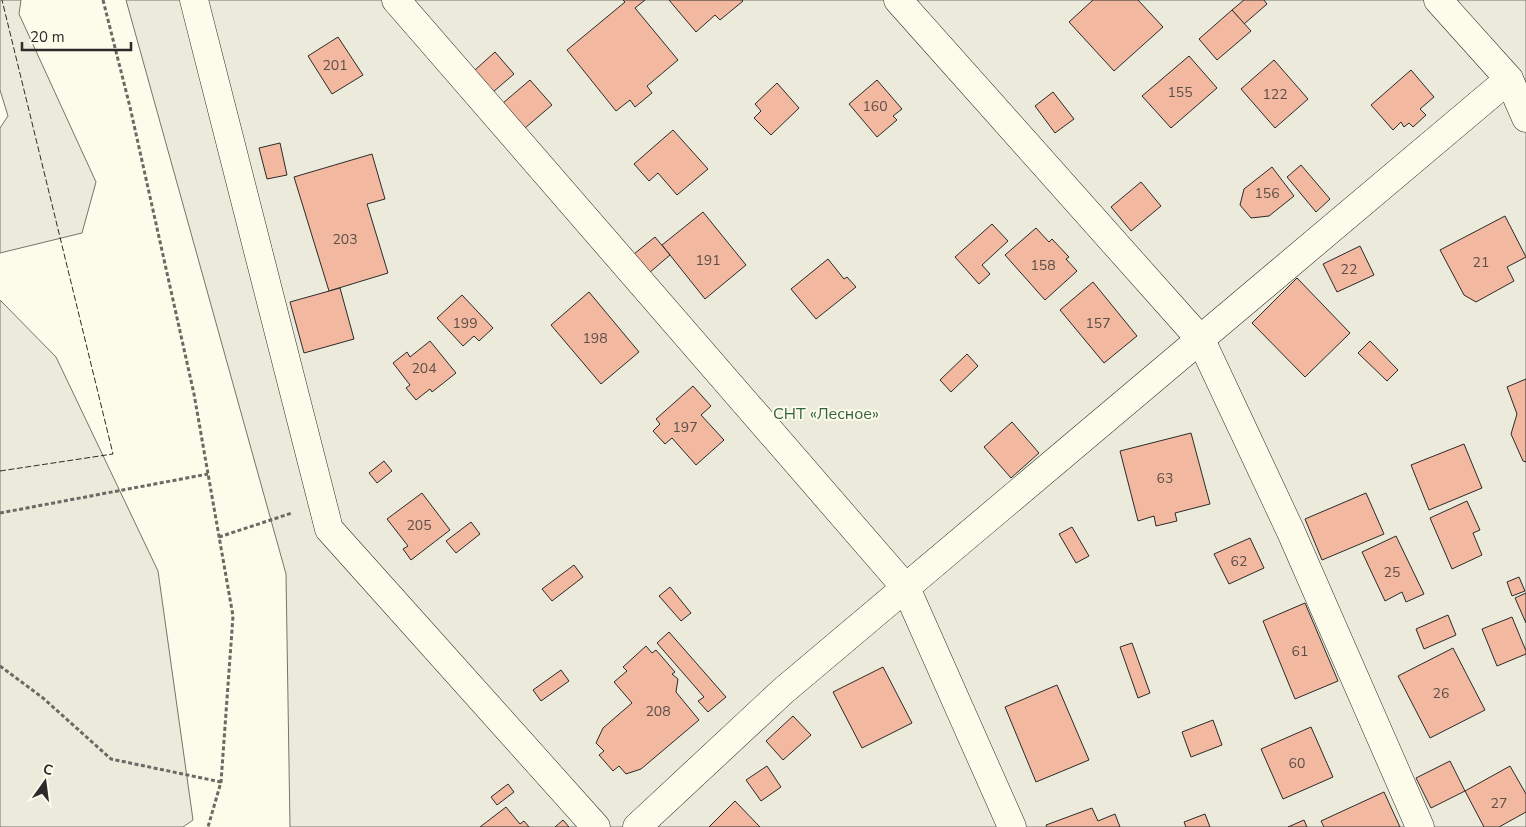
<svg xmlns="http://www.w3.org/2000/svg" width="1526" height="827" viewBox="0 0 1526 827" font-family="'Nunito Sans',sans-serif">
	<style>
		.green { fill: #ecebdb; stroke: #74746e }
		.building { fill: #f2b8a0; stroke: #2b2b2b }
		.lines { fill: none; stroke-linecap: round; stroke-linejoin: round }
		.minor-casing { stroke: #2b2b2b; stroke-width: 29 }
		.path { stroke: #6a6964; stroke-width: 3; stroke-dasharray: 4 2.5; stroke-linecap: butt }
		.minor { stroke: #fdfbea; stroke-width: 28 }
		.fence { stroke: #2b2b2b; stroke-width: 1; stroke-dasharray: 6 2.5; stroke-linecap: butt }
		.labels { text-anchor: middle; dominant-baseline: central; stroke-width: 4; stroke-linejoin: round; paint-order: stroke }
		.number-label { font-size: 14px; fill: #5d4e48 }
		.park-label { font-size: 16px; fill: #34623c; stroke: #fdfbea }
	</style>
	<rect width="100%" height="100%" fill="#fdfbea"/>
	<g class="green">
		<path d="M0 0H21L19 14 96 182 82 233 0 253V128L8 116 0 90Z"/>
		<path d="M126 0H1526V827H290L286 574Z"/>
		<path d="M0 300 56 357 158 571 193 820 183 827H0Z"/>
	</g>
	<g class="building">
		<path d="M623 0H645L635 8 678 60 647 86 652 93 635 107 630 100 616 111 567 50 625 2Z"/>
		<path d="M669 0H742L743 1 720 20 715 15 696 32Z"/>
		<path d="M1093 0H1138L1163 27 1114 71 1069 22Z"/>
		<path d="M1244 0H1264L1267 4 1244 24 1232 10Z"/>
		<path d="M1232 10 1251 31 1217 60 1199 39Z"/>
		<path d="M338 37 363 75 332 94 308 56Z"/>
		<path d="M495 52 514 74 493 92 475 70Z"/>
		<path d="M1189 56 1217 88 1171 128 1142 96Z"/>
		<path d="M1274 60 1308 99 1275 128 1241 89Z"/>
		<path d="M1411 70 1434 97 1420 109 1426 115 1413 127 1409 123 1404 127 1401 122 1393 130 1371 105Z"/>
		<path d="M530 80 552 105 525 128 503 103Z"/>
		<path d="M877 80 902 109 893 116 897 120 877 137 849 104Z"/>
		<path d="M777 83 799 108 771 135 754 118 761 111 755 104Z"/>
		<path d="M1053 92 1074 119 1055 133 1035 106Z"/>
		<path d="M673 130 708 169 677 195 658 173 649 181 634 164Z"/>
		<path d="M280 143 287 175 267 179 259 148Z"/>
		<path d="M372 154 385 199 367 204 388 273 329 291 294 177Z"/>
		<path d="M1301 165 1330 199 1316 212 1287 177Z"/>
		<path d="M1272 167 1294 196 1269 216 1251 218 1240 205 1244 189Z"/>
		<path d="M1141 182 1161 206 1131 231 1111 207Z"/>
		<path d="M703 212 746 265 705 299 662 245Z"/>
		<path d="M1505 216 1526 257 1507 267 1514 281 1476 302 1464 295 1440 250Z"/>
		<path d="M992 224 1008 241 982 265 990 274 979 284 955 257Z"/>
		<path d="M1036 228 1049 242 1052 239 1069 257 1066 259 1077 271 1045 300 1005 255Z"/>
		<path d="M655 237 670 255 649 273 634 254Z"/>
		<path d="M1360 246 1374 275 1337 292 1323 264Z"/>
		<path d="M828 259 844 279 847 277 856 287 816 319 791 289Z"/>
		<path d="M1297 278 1350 333 1305 377 1252 323Z"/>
		<path d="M1093 282 1137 336 1104 363 1060 310Z"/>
		<path d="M340 288 354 339 304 353 290 302Z"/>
		<path d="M589 292 639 352 601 384 551 325Z"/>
		<path d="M462 295 493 328 479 341 474 336 463 346 437 318Z"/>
		<path d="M430 341 456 373 432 392 430 389 416 400 406 388 410 385 393 363 407 352 410 357Z"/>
		<path d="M1370 341 1398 370 1387 381 1358 353Z"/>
		<path d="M967 354 978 366 951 392 940 380Z"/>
		<path d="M1526 379V462L1523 461 1511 434 1517 414 1507 387Z"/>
		<path d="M693 386 711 406 701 415 724 440 696 465 672 438 665 444 653 431 660 424 656 419Z"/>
		<path d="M1012 422 1039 453 1011 478 984 447Z"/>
		<path d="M1191 433 1210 504 1175 513 1177 521 1156 526 1154 516 1138 521 1120 451Z"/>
		<path d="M1464 444 1482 488 1429 510 1411 465Z"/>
		<path d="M384 461 392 471 377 483 369 473Z"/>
		<path d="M422 493 450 530 411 560 403 549 408 546 387 519Z"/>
		<path d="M1366 493 1384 534 1322 560 1305 519Z"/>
		<path d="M1467 501 1480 530 1473 533 1482 555 1452 569 1430 518Z"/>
		<path d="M471 522 480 534 456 553 446 541Z"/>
		<path d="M1072 527 1089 556 1076 563 1059 534Z"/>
		<path d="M1396 536 1424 594 1406 602 1402 592 1385 601 1362 552Z"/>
		<path d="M1250 538 1264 568 1229 584 1214 554Z"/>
		<path d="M574 565 583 577 552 601 542 589Z"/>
		<path d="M1519 577 1525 591 1512 596 1507 582Z"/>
		<path d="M670 587 691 613 681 621 659 596Z"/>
		<path d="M1526 593V623L1515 598Z"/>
		<path d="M1305 603 1338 681 1295 699 1263 621Z"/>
		<path d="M1448 615 1456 635 1424 649 1416 629Z"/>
		<path d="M1512 617 1526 651V654L1497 666 1482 629Z"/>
		<path d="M669 632 726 697 708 712 698 701 704 697 657 643Z"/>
		<path d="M1132 643 1150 693 1138 698 1120 647Z"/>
		<path d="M646 646 652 653 656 650 675 672 672 674 678 679 676 692 699 720 641 769 626 774 619 766 613 771 599 755 604 751 596 743 603 728 632 703 614 682 627 671 623 667Z"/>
		<path d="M1453 648 1485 710 1430 738 1398 676Z"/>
		<path d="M883 667 912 723 862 748 833 692Z"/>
		<path d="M561 670 569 681 541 701 533 690Z"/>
		<path d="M1057 685 1089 760 1036 782 1005 707Z"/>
		<path d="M793 716 811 735 783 760 766 741Z"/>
		<path d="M1213 720 1222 745 1191 757 1182 732Z"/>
		<path d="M1311 727 1333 777 1283 799 1261 749Z"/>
		<path d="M1450 761 1465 791 1431 808 1416 778Z"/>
		<path d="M767 766 781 787 761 801 746 780Z"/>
		<path d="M1510 766 1526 794V812L1499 827H1484L1465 791Z"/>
		<path d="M508 784 514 792 497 805 491 797Z"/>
		<path d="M1384 792 1400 827H1324L1321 821Z"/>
		<path d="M735 801 760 827H709Z"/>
		<path d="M506 807 520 824 524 821 529 827H480Z"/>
		<path d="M1092 808 1098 821 1115 814 1120 827H1047L1046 825Z"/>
		<path d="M1205 814 1210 827H1186L1184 822Z"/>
		<path d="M563 820 569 827H555Z"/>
		<path d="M1304 820 1307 827H1288Z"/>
	</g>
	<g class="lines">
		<g class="minor-casing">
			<g id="minor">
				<path d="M194 0 329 529 596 827"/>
				<path d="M396 0 906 588 1012 827"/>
				<path d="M898 0 1201 340 1291 532 1420 827"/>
				<path d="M1438 0 1509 79 1526 118"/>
				<path d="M637 827 783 691 1509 79"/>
			</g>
		</g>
		<g class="path">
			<path d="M103 0 130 107 194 394 233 616 221 782 208 827"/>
			<path d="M0 513 208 474"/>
			<path d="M219 537 292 513"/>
			<path d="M0 666 43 698 111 759 221 782"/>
		</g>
		<use href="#minor" class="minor"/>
		<path class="fence" d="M0 471 113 454 2 0"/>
	</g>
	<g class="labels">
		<g class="number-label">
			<text x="335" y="65">201</text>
			<text x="1180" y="92">155</text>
			<text x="1275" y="94">122</text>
			<text x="875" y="106">160</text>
			<text x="1267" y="193">156</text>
			<text x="345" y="239">203</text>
			<text x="708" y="260">191</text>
			<text x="1481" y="262">21</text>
			<text x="1043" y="265">158</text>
			<text x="1349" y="269">22</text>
			<text x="465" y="323">199</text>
			<text x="1098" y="323">157</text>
			<text x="595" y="338">198</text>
			<text x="424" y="368">204</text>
			<text x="685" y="427">197</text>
			<text x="1165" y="478">63</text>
			<text x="419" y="525">205</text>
			<text x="1239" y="561">62</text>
			<text x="1392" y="572">25</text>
			<text x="1300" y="651">61</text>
			<text x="1441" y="693">26</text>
			<text x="658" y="711">208</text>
			<text x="1297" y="763">60</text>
			<text x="1499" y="803">27</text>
		</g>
		<g class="park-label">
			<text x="826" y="414">СНТ «Лесное»</text>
		</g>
	</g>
	<g transform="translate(45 782) rotate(14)" stroke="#fdfbea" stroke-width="4" paint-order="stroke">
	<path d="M0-4L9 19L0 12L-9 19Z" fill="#2b2b2b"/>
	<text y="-8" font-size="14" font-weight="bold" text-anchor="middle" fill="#2b2b2b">С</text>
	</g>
	<path d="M22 42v8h109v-8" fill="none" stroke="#2b2b2b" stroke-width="2.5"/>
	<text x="30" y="42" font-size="15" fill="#2b2b2b" stroke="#fdfbea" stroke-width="4" paint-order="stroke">20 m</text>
</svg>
